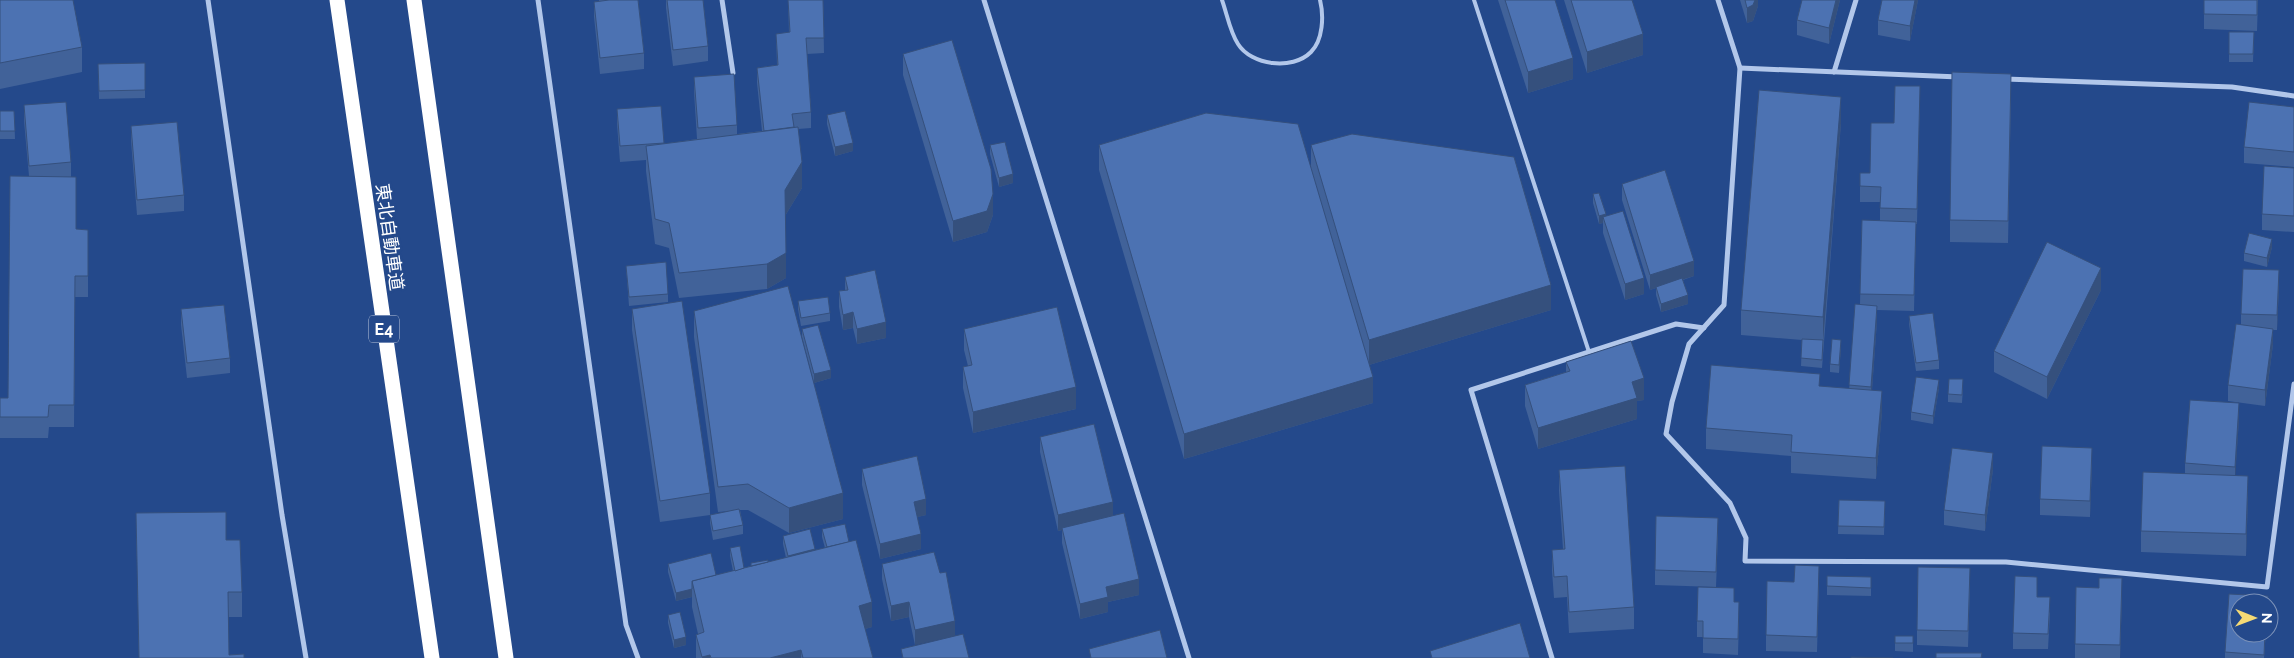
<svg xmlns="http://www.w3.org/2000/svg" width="2294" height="658" viewBox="0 0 2294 658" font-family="Raleway,'Noto Sans JP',sans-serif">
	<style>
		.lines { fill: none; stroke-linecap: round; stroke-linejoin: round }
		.service { stroke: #b2c7ea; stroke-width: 4 }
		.minor { stroke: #b2c7ea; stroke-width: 5 }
		.motorway { stroke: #fff; stroke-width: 15 }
		.wall { fill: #416299 }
		.shaded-wall { fill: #35507d }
		.building { fill: #4c72b2; stroke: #35507d }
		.labels { text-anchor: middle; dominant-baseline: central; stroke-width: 5; stroke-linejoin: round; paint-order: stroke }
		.shield { fill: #24498b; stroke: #bdc8dc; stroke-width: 1 }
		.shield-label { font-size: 16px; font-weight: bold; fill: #fff }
		.street-label { font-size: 18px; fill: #fff; stroke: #24498b }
	</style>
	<rect width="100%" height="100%" fill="#24498b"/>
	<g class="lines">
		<g class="service">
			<path d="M1222 0C1227 14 1230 32 1238 44 1251 65 1292 71 1311 52 1323 40 1324 16 1320 0"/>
			<path d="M1474 0 1589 352"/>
		</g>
		<g class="minor">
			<path d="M208 0 282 515 306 658"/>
			<path d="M538 0 626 625 638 658"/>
			<path d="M722 0 733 73"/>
			<path d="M984 0 1189 658"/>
			<path d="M1718 0 1740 68 1724 305 1689 344 1672 402 1666 434 1730 503 1746 538 1745 561 2006 562 2267 587 2294 384"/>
			<path d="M1740 68 1959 77"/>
			<path d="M1834 72 1856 0"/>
			<path d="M2005 79 2232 87 2294 96"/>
			<path d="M1552 658 1471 390 1676 324 1704 328"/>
		</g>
		<g class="motorway">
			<path d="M337 0 432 658"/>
			<path d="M414 0 506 658"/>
		</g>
	</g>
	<g class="wall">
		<path d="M0 0 82 47V72L0 89Z"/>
		<path d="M599 0H638L644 53V69L600 74 594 17V2L599 1Z"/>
		<path d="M666 0H703L708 46V61L673 66 666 8Z"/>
		<path d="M788 0H823L824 53 807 54 811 112V128L798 129 802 188 785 216 786 278 767 289 679 298 669 248 655 244 646 171V160L620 162 617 124V109L664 144 697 139 694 92V77L737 125V134L762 131 757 83V68L777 65 776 34 789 33Z"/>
		<path d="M1498 0H1555L1573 79 1528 93Z"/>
		<path d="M1564 0H1632L1643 55 1587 73Z"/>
		<path d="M1740 0H1758V6L1753 21 1747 23Z"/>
		<path d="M1840 0 1829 44 1797 35V20Z"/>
		<path d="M1882 0H1918L1910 41 1878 35V20Z"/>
		<path d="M2204 0H2258L2257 31 2204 29Z"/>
		<path d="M2229 32H2254L2253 62H2229Z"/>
		<path d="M903 54 993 215 987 232 953 242 903 75Z"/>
		<path d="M98 64 145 90V98L99 99Z"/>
		<path d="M1920 86 1917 224H1916L1914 311 1877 310V321L1872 390 1882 412 1876 479 1791 473V456L1706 449V428L1820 387 1849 389 1860 304 1862 220 1880 221V202H1860V173H1870L1894 123Z"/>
		<path d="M2011 95 2008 243 1950 242V220Z"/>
		<path d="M24 105 71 162V177L76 229 88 230V297H75L74 427H49L48 438H0V398H8L29 176 24 121Z"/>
		<path d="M2294 107V167L2244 163V147Z"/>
		<path d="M0 111H14L15 139H0Z"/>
		<path d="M827 115 853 151 835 156 827 124Z"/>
		<path d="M1841 123 1822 368 1801 366 1802 340 1741 335V310Z"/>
		<path d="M131 126 184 195V211L137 215 131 141Z"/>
		<path d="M990 145 1013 183 999 187 990 154Z"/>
		<path d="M1099 145 1311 168V145L1551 310 1369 365 1373 403 1184 459 1099 170Z"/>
		<path d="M2294 168V232L2262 230V214Z"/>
		<path d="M1622 184 1694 276 1683 280 1688 304 1661 312 1656 295V288L1650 290 1622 200Z"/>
		<path d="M1593 194 1606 217 1644 294 1625 300 1603 233V223L1599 224 1593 203Z"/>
		<path d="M2272 247 2267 267 2244 261V253Z"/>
		<path d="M626 266 668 294V302L629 306Z"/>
		<path d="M845 277 886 338 857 344 853 328 843 330 839 307V291L845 290Z"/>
		<path d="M2279 286 2277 330H2273V344L2265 406 2228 401V385L2241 325V314Z"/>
		<path d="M2101 290 2047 399 1994 372V351Z"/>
		<path d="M798 301 830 313V321L801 326 798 309Z"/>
		<path d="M181 309 230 358V373L187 378 181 325Z"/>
		<path d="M632 309 710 493V515L660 522 632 330Z"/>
		<path d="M694 311 843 519 789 533 748 510H740L743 525V534L713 540 710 523V515L730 511 718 512 694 337Z"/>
		<path d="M1909 316 1939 360V369L1916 371 1909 324Z"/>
		<path d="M802 329 831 378 814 383 802 337Z"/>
		<path d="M964 329 1076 409 973 433 963 388V367L968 366 964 350Z"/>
		<path d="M1841 348 1839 373 1830 372V364Z"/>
		<path d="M1566 362 1644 400 1637 401V419L1538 449 1525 406V385L1566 372Z"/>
		<path d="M1963 387 1962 403 1948 402V394Z"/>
		<path d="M1939 388 1933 424 1911 420V412Z"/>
		<path d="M2239 419 2235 475 2248 497 2246 556 2141 552V531L2185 474V463Z"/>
		<path d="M1040 437 1113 516 1139 595 1108 602V612L1080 619 1062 543V530L1058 531 1040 452Z"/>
		<path d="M2092 464 2090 517 2040 515V499Z"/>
		<path d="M862 469 926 515 917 517 921 549 880 559 862 485Z"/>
		<path d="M1993 469 1985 531 1944 525V510Z"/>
		<path d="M1559 470 1634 607V629L1569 633 1567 597 1554 598 1552 571V550L1563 549 1559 491Z"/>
		<path d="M1839 500 1885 501 1884 535 1838 534Z"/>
		<path d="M136 513 226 540 242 592V617H228L229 655 244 658H139Z"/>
		<path d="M822 529 872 627 865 629 873 658H696V635L698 634 692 607V597L676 601 668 572V564L716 575 733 571 730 556V548L744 568 751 566V563L768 562 786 558 783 544V536L815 550 825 548 822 537Z"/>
		<path d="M1718 533 1716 587 1655 585V570Z"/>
		<path d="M934 552 915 645 909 617 891 621 882 579V564Z"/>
		<path d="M1871 577V596L1827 595V586Z"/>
		<path d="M1794 582H1819L1817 652 1766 651V635Z"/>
		<path d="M1970 584 1968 647 1917 645V630Z"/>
		<path d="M2122 594 2120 658H2075V644Z"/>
		<path d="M2037 597 2050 613 2048 649H2013V633Z"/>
		<path d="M1734 602 1739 617 1738 655 1703 653V637H1697V621Z"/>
		<path d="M2268 603 2264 658H2225V652Z"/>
		<path d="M668 615 686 645 674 648 668 623Z"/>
		<path d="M1895 636H1913V652L1895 651Z"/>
	</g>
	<g class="shaded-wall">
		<path d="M1755 0H1758V6L1753 21 1747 23V8Z"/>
		<path d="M1836 0H1840L1829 44V28Z"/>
		<path d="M1915 0H1918L1910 41V26Z"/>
		<path d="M1643 34V55L1587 73V52Z"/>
		<path d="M1573 58V79L1528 93V72Z"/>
		<path d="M1841 97V123L1823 342V317Z"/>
		<path d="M853 143V151L835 156V147Z"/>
		<path d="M802 162V188L785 216V190Z"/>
		<path d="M1013 174V183L999 187V178Z"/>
		<path d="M993 194V215L987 232 953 242V221Z"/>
		<path d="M1606 214V222L1603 217V223L1599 224V216Z"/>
		<path d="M2272 239V247L2267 267V258Z"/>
		<path d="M786 253V278L767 289V264Z"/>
		<path d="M1694 261V276L1650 290V275Z"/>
		<path d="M2101 268V290L2047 399V377Z"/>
		<path d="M2279 270V286L2277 330V315Z"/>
		<path d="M1644 278V294L1625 300V284Z"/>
		<path d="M1551 285V310L1369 365V340Z"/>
		<path d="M1688 295V304L1661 312V304Z"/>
		<path d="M1877 306V321L1871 403V387Z"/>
		<path d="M853 312V328L843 330V315Z"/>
		<path d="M886 322V338L857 344V329Z"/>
		<path d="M2273 329V344L2265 406V390Z"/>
		<path d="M1841 340V348L1839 373V365Z"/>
		<path d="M831 370V378L814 383V374Z"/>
		<path d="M1373 377V403L1184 459V434Z"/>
		<path d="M1644 378V400L1637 401V419L1538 449V428L1632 382Z"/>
		<path d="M1939 380V388L1933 424V416Z"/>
		<path d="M1076 387V409L973 433V412Z"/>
		<path d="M1882 391V412L1876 479V458Z"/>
		<path d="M2239 403V419L2235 483V467Z"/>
		<path d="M2092 448V464L2090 517V501Z"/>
		<path d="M1993 453V469L1985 531V515Z"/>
		<path d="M2248 476V497L2246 556V534Z"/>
		<path d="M843 493V519L789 533V508Z"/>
		<path d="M926 499V515L914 518V502Z"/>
		<path d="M1113 502V518L1062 528V530L1058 531V515Z"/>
		<path d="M921 534V549L880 559V544Z"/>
		<path d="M815 549V557L788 564V556Z"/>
		<path d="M2122 578V594L2120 658V645Z"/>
		<path d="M1139 579V595L1108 602V612L1080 619V604L1106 587Z"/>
		<path d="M692 589V597L676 601V593Z"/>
		<path d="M872 602V627L859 631V606Z"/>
		<path d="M909 602V617L891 621V606Z"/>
		<path d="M955 621V636L915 645V630Z"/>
		<path d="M686 637V645L674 648V640Z"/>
		<path d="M801 650V658H770Z"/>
		<path d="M710 655V658H702V657Z"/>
	</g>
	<g class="building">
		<path d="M0 0H73L82 47 0 63Z"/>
		<path d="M609 0H638L644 53 600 58 594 2Z"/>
		<path d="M667 0H703L708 46 673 50Z"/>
		<path d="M788 0H823L824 38H806L811 112 792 114 794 127 764 131 757 68 778 65 776 34 790 32Z"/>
		<path d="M1505 0H1555L1573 58 1528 72Z"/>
		<path d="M1571 0H1632L1643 34 1587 52Z"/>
		<path d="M1745 0H1755L1753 5 1747 8Z"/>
		<path d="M1802 0H1836L1829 28 1797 20Z"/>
		<path d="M1882 0H1915L1910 26 1878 20Z"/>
		<path d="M2204 0H2257V15L2204 14Z"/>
		<path d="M2229 32H2254L2253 54H2229Z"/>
		<path d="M952 40 991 169 993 194 987 211 953 221 903 54Z"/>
		<path d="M145 63V90L99 91 98 64Z"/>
		<path d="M1952 72 2011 74 2008 221 1950 220Z"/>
		<path d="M734 74 737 125 698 128 694 77Z"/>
		<path d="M1895 86H1920L1917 209 1880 208 1881 187 1860 186V173H1870L1871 123H1894Z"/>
		<path d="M1759 90 1841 97 1823 317 1741 310Z"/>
		<path d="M66 102 71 162 29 166 24 105Z"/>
		<path d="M2249 102 2294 107V152L2244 147Z"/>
		<path d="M661 106 664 143 620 146 617 109Z"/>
		<path d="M0 111H14L15 131H0Z"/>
		<path d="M845 111 853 143 835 147 827 115Z"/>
		<path d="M1206 113 1298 124 1373 377 1184 434 1099 145Z"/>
		<path d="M177 122 184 195 137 200 131 126Z"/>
		<path d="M798 127 802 162 785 190 786 253 767 264 679 273 669 223 655 219 646 146Z"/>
		<path d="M1352 134 1514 157 1551 285 1369 340 1311 145Z"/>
		<path d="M1005 142 1013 174 999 178 990 145Z"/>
		<path d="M2264 166 2294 168V216L2262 214Z"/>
		<path d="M1665 170 1694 261 1650 275 1622 184Z"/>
		<path d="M10 176 76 177V229L88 230V276H75L74 405H49L48 417H0V398H8Z"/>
		<path d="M1599 193 1606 214 1599 216 1593 194Z"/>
		<path d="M1623 211 1644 278 1625 284 1603 217Z"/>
		<path d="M1862 220 1916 222 1914 295 1860 294Z"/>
		<path d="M2249 233 2272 239 2267 258 2244 253Z"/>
		<path d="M2047 242 2101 268 2047 377 1994 351Z"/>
		<path d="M666 262 668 294 629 297 626 266Z"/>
		<path d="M2243 269 2279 270 2277 315 2241 314Z"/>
		<path d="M875 270 886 322 857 329 853 312 843 315 839 291 848 290 845 277Z"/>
		<path d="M1682 278 1688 295 1661 304 1656 287Z"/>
		<path d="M788 286 843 493 789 508 748 484 718 487 694 311Z"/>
		<path d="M828 297 830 313 801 318 798 301Z"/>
		<path d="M682 301 710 493 660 501 632 309Z"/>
		<path d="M1855 304 1877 306 1871 387 1849 385Z"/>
		<path d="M224 305 230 358 187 363 181 309Z"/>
		<path d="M1057 307 1076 387 973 412 963 367 972 365 964 329Z"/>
		<path d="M1933 313 1939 360 1916 363 1909 316Z"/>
		<path d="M2236 324 2273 329 2265 390 2228 385Z"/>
		<path d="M818 325 831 370 814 374 802 329Z"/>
		<path d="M1802 339 1823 340 1822 360 1801 358Z"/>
		<path d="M1832 339 1841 340 1839 365 1830 364Z"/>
		<path d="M1631 341 1644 378 1632 382 1637 398 1538 428 1525 385 1570 371 1566 362Z"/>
		<path d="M1711 365 1820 374 1819 386 1882 391 1876 458 1791 452 1792 435 1706 428Z"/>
		<path d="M1916 377 1939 380 1933 416 1911 412Z"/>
		<path d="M1949 379H1963L1962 395 1948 394Z"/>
		<path d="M2190 400 2239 403 2235 467 2185 463Z"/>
		<path d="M1094 424 1113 502 1058 515 1040 437Z"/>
		<path d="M2042 446 2092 448 2090 501 2040 499Z"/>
		<path d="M1952 448 1993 453 1985 515 1944 510Z"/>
		<path d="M917 456 926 499 914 502 921 534 880 544 862 469Z"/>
		<path d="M1625 466 1634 607 1569 612 1567 576 1554 577 1552 550 1565 549 1559 470Z"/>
		<path d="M2143 472 2248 476 2246 534 2141 531Z"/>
		<path d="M1839 500 1885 501 1884 527 1838 526Z"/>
		<path d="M739 509 743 525 713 531 710 515Z"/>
		<path d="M226 512V540H240L242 592H228L229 655 244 654V658H139L136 513Z"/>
		<path d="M1124 513 1139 579 1106 587 1108 597 1080 604 1062 528Z"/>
		<path d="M1656 516 1718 518 1716 572 1655 570Z"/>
		<path d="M845 524 849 542 827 547 822 529Z"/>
		<path d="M810 529 815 549 788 556 783 536Z"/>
		<path d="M856 540 872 602 859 606 873 658H803L801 650 770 658H711L710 655 702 657 696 635 704 632 692 581Z"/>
		<path d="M740 546 744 568 735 571 730 548Z"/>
		<path d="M934 552 940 573 946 572 955 621 915 630 909 602 891 606 882 564Z"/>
		<path d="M711 553 716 575 692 581V589L676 593 668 564Z"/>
		<path d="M768 560V562L751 566V563Z"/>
		<path d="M1795 565 1819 566 1817 637 1766 635 1767 581 1794 582Z"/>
		<path d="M1918 567 1970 568 1968 631 1917 630Z"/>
		<path d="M1827 576 1871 577V588L1827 586Z"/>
		<path d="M2015 576 2037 577V597H2050L2048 634 2013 633Z"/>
		<path d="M2099 578H2122L2120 645 2075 644 2076 587 2099 588Z"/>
		<path d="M1698 587 1734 588V602H1739L1738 639 1703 638V621H1697Z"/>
		<path d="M2229 594 2268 596V603H2239V633H2265L2264 655 2225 652Z"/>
		<path d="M680 612 686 637 674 640 668 615Z"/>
		<path d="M1520 623 1530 658H1432L1430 651Z"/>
		<path d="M1160 630 1167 658H1091L1089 649Z"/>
		<path d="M963 634 969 658H903L901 649Z"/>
		<rect x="1895" y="636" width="18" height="7"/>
		<path d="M1936 653H1982L1981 658H1936Z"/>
		<path d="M1851 657 1893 658H1851Z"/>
	</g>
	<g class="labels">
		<rect class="shield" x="369" y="315.5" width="30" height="27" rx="4"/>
		<g class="shield-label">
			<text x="384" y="329">E4</text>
		</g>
		<g class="street-label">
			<text transform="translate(390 237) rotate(82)">東北自動車道</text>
		</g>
	</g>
	<g transform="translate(2254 618) rotate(91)"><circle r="24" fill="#24498b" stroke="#7c92b9"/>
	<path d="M0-4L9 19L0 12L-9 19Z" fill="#f5da75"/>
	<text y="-8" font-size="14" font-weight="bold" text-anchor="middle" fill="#ffffff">N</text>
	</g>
</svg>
